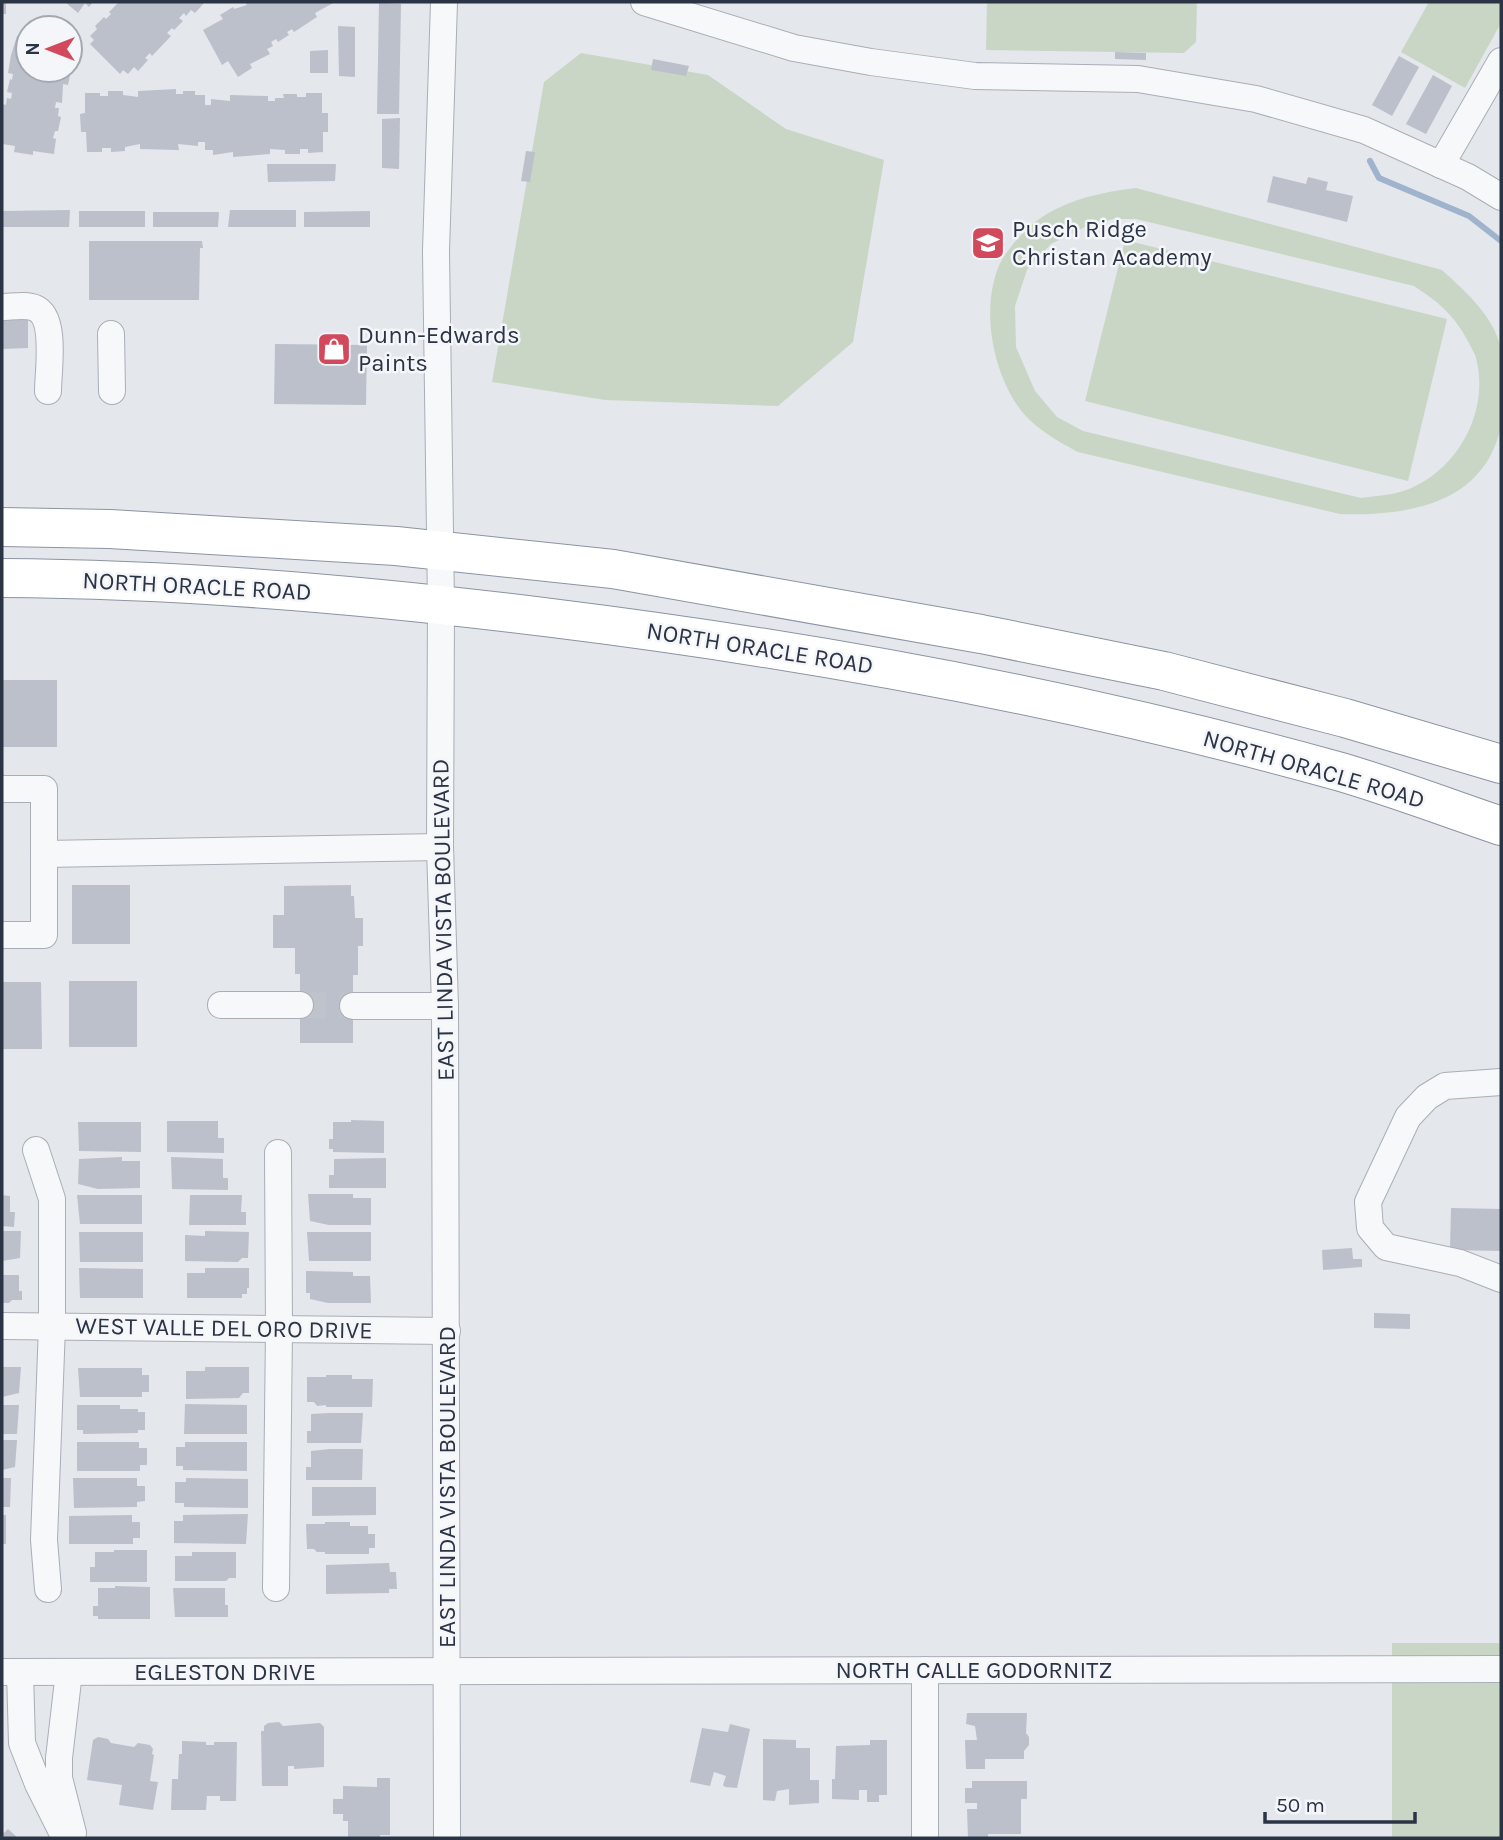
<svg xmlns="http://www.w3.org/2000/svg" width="1503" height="1840" viewBox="0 0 1503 1840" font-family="Karla,sans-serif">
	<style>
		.green { fill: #c9d6c5; fill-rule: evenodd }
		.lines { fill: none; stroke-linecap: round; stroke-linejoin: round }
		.stream { stroke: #9fb4cc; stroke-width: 6 }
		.building { fill: #bbc0ca }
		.minor-tunnel { stroke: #bfc3cb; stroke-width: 26; stroke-dasharray: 26 13; stroke-linecap: butt }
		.minor-casing { stroke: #a9aeb7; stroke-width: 28 }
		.highway-casing { stroke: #8b94a3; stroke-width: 40 }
		.minor { stroke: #f7f8fa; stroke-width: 26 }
		.highway { stroke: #fff; stroke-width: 38 }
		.labels { text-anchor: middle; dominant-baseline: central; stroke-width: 5; stroke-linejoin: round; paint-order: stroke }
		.poi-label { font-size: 24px; fill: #2b3445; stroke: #f4f6f9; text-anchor: start }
		.street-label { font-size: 24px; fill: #2b3445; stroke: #f4f6f9 }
	</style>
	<rect width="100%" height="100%" fill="#e4e7ec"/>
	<g class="green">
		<path d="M987 2H1197L1196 42 1184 53 986 50Z"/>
		<path d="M1429 2 1501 3V23L1465 88 1401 52Z"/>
		<path d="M581 53 708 75 786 129 884 160 853 342 778 406 605 400 492 382 544 82Z"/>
		<path d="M1136 188 1442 270C1466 292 1494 316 1501 349 1501 372 1503 409 1500 430 1482 505 1406 516 1340 514L1078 452C1055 440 1029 425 1015 402 992 365 982 310 998 268 1002 257 1015 241 1023 233 1053 202 1096 193 1136 188ZM1136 219 1414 286C1440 303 1454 315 1469 343 1471 348 1475 353 1476 358 1490 411 1458 469 1409 489 1394 495 1376 496 1361 498L1083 431 1057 417 1035 391 1016 347 1015 306 1027 270 1051 244 1087 226 1113 219Z"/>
		<path d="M1125 240 1447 319 1408 481 1085 401Z"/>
		<rect x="1392" y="1643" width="109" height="195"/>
	</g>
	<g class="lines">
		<path class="stream" d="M1370 161 1379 178 1469 216 1501 241"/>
	</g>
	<g class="building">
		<rect x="2" y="2" width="4" height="12"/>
		<path d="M65 2H93L89 7 85 3 78 13Z"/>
		<path d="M119 2H203L204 3 195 13 191 10 186 16 184 13 179 18 183 21 174 30 172 28 167 33 171 36 152 56 150 53 145 58 148 60 138 71 134 67 128 74 123 70 120 74 90 44 94 40 90 36 97 29 95 26 104 17 106 19 111 14 109 12Z"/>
		<path d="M245 2H335L315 13 317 17 294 32 292 29 287 32 289 35 278 42 276 39 271 42 273 46 267 49 270 54 250 64 252 68 238 77 228 61 222 65 203 30 223 19 220 15 233 7 234 9 247 5Z"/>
		<path d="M379 3 401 4 399 114H377Z"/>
		<path d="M24 26 28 27V70H71L68 85 63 84 62 103 56 102 55 108H59L58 116 61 117 58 131H55L53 138 56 139 54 154 33 151V155L14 152 15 146 2 144V104L6 105 7 98 11 99 12 93 7 92 10 79 12 80 13 74 8 73 11 55 17 36 22 37Z"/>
		<path d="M338 26 355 27V77L339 76Z"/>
		<path d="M70 46 75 47 71 68H70Z"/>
		<path d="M328 50V73H310V51Z"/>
		<path d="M1115 52 1146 53V60L1115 59Z"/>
		<path d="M1399 56 1419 67 1392 116 1372 105Z"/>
		<path d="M653 59 689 66 686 76 651 70Z"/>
		<path d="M1433 75 1452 86 1426 134 1406 124Z"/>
		<path d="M176 89V94H183V91H195V95H205V105H211V99L230 101V95L268 96V101H275V98H284L283 94H297V97H306V93H322V113H328V132H323V152L308 153V149H300V154H285V150L270 149V154L233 157V152L213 155V150H205V142H198V146L178 144 179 150 140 149V144L125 147V151L111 152V148H102V152H87L86 132H81L80 114 85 113V93H100V96H108V91H123V95L138 97V91Z"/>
		<path d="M400 118 399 169 382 168V119Z"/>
		<path d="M526 151 535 152 530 182 521 181Z"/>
		<path d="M267 164H336L335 181 268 182Z"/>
		<path d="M1273 176 1306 184 1308 177 1328 182 1326 190 1353 196 1347 222 1267 202Z"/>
		<path d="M70 210 69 227H3L2 211Z"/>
		<path d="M230 210H296V227H228Z"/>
		<rect x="79" y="211" width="66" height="16"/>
		<path d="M370 211V227H304V212Z"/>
		<path d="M153 212H219L218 227H153Z"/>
		<path d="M89 241H202L203 248H200L199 300H89Z"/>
		<path d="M2 316H28V348L2 349Z"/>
		<path d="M275 344 367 345 366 405 274 404Z"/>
		<rect x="2" y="680" width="55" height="67"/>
		<rect x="72" y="885" width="58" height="59"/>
		<path d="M351 885V896H354L355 918H363V946H358V975H353V1043H300V974H295V948H273V915H284V886Z"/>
		<rect x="69" y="981" width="68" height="66"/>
		<path d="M2 982H41L42 1049H2Z"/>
		<path d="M351 1120 384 1121V1153L333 1152V1149H329V1139H333V1122H351Z"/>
		<path d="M167 1121H218V1138H224V1153L167 1152Z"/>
		<path d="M78 1122H141V1152L79 1151Z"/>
		<path d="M122 1157V1161H140V1188L98 1189 78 1184 79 1159Z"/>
		<path d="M171 1157 223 1159V1178H228V1190L172 1189Z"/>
		<path d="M386 1158V1188H329V1175H334V1159Z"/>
		<path d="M308 1194H353V1198H371V1225H329L310 1221Z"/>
		<path d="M2 1195 10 1196V1212H15L14 1227 2 1226Z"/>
		<path d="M77 1195H142V1224H80Z"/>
		<path d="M190 1195H242L241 1212H246V1225H189Z"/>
		<path d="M1451 1208 1501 1209V1251L1450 1250Z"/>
		<path d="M2 1231H21L20 1258 2 1261Z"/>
		<path d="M205 1231 249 1232 248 1258H242L238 1262 185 1261V1235L205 1236Z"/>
		<path d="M79 1232H143V1262H80Z"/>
		<path d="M307 1232H371V1261H309Z"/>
		<path d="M1352 1248 1353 1259H1362V1267L1323 1270 1322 1250Z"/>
		<path d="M79 1268 143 1269V1298H80Z"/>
		<path d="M205 1268H249V1288H247V1294H242V1298H187V1273H205Z"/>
		<path d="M306 1271 353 1272V1276H370L371 1303H328L310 1299V1293H306Z"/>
		<path d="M2 1275H19V1291H22V1300H12L9 1303H2Z"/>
		<path d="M1374 1313 1410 1314V1329L1374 1328Z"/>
		<path d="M2 1367H21L19 1393 2 1397Z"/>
		<path d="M205 1367H249V1393H243L239 1398 186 1399V1371H205Z"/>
		<path d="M78 1368H142V1375H149V1392H142V1397H80Z"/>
		<path d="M326 1375H352V1379H373L372 1407H326V1405L317 1406 314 1402H307V1377H326Z"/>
		<path d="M185 1404 247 1405V1434H184Z"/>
		<path d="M2 1405H19L17 1434H2Z"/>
		<path d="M77 1405H120V1409H138V1412H145V1430H138V1433L83 1434V1430H77Z"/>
		<path d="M330 1413H363L361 1443H307V1431H311V1414Z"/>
		<path d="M2 1440H17L15 1467 2 1470Z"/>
		<path d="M77 1442H139V1448H147V1465H140V1471H77Z"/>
		<path d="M185 1442H247V1471L183 1470V1466H176V1447H185Z"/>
		<path d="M330 1449H363L362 1480H306V1467H311V1451Z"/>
		<path d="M2 1478H11L10 1507H2Z"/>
		<path d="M73 1478H137V1486H145V1501L137 1502V1507L74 1508Z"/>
		<path d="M186 1478 248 1479V1508L184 1507V1503H175V1482H186Z"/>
		<path d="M312 1487H376V1515L312 1516Z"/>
		<path d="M248 1514 246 1544 174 1543V1521H183V1515Z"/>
		<rect x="2" y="1515" width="4" height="29"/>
		<path d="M132 1515V1522H140V1538H133V1544H69V1516Z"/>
		<path d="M325 1522H350V1526H368V1534H375V1548H369V1554H325V1552H317L314 1549H307L306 1524H325Z"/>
		<path d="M114 1550H147V1582H90V1567H95V1552H114Z"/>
		<path d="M192 1552H236V1578H229L226 1581H175V1556H192Z"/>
		<path d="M389 1563 390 1572H396L397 1589H389V1593L326 1594V1565Z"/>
		<path d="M115 1586 150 1587V1619H98V1616H93V1606H98V1588H115Z"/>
		<path d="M173 1588H225V1605H228V1617H175Z"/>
		<path d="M967 1713H1027L1026 1733 1029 1737V1745L1024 1751V1759H985V1769H966L965 1740H977L975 1726 966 1724Z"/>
		<path d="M279 1722 283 1726 320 1723 324 1727V1767L294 1769V1766H288V1786H262L261 1731H264V1726L268 1723Z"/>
		<path d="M730 1724 750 1729 737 1788 725 1787 723 1785 726 1776 714 1772 710 1786 690 1782 702 1728 728 1732Z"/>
		<path d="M98 1737 108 1739 111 1743 134 1747 138 1743 150 1745 153 1749 152 1754 154 1755 150 1781 158 1782 153 1810 119 1805 122 1785 87 1780 93 1740Z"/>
		<path d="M763 1739 796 1740V1748H810V1780H819V1803L789 1805V1789L777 1791 775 1801 763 1800Z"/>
		<path d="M870 1740H887V1795H879V1802H867V1790H859V1800L832 1799V1779H835L836 1746 870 1745Z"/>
		<path d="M182 1741 206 1742V1745H214V1742H237L236 1801H220V1796H207L206 1810H171L172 1779H178L179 1754H182Z"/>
		<path d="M377 1778H390V1835H380V1838H348V1821H343V1814H333V1799H343V1786L377 1787Z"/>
		<path d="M972 1781H1027V1799H1021V1834H988V1838H968L967 1809H977V1803H965V1788H972Z"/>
		<path d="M8 1829 18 1838H2V1831L4 1833Z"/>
	</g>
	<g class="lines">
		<path class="minor-tunnel" d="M300 1005 353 1006"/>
		<g class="minor-casing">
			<g id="minor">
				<path d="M444 2 436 251 441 604 440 847 445 1006 447 1838"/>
				<path d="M644 2 794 48 871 62 975 76 1138 79 1256 99 1364 130 1468 177 1501 197"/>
				<path d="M1441 165 1501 61"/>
				<path d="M2 307C11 307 26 304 35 308 57 317 48 371 48 391"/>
				<path d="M111 334 112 391"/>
				<path d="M2 789H44V935H2"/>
				<path d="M44 854 440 847"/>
				<path d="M221 1005H300"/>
				<path d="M353 1006H445"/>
				<path d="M1501 1082 1445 1086 1427 1097 1408 1117 1368 1202 1370 1228 1386 1247 1460 1263 1501 1279"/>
				<path d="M36 1150 52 1199V1326L44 1540 48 1589"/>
				<path d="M2 1326 447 1331"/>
				<path d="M276 1588 279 1330 278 1153"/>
				<path d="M2 1672 1501 1669"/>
				<path d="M20 1672 22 1743 38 1784 65 1838"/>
				<path d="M69 1672 59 1758V1778L73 1833"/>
				<path d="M925 1838V1670"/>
			</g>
		</g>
		<g class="highway-casing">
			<g id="highway">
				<path d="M2 527 110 529 396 546 613 569 981 634 1164 671 1345 718 1501 764"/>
				<path d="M2 578C186 579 369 595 552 618 818 651 1083 700 1341 772 1395 788 1448 808 1501 826"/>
			</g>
		</g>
		<use href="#minor" class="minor"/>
		<use href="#highway" class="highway"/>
	</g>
	<defs>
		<g id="school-square" transform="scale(1.75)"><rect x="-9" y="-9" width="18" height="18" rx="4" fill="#d1495b" stroke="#f4f6f9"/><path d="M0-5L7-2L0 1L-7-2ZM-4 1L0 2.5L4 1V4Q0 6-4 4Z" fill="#fff"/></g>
		<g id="shop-square" transform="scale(1.75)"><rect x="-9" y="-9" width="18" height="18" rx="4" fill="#d1495b" stroke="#f4f6f9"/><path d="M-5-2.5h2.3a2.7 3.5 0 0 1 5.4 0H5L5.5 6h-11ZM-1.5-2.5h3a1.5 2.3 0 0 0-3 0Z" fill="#fff"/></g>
	</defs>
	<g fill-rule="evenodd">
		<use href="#school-square" x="988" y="243"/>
		<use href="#shop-square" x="334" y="349"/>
	</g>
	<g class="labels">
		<g class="poi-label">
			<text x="1012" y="229">Pusch Ridge<tspan x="1012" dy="28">Christan Academy</tspan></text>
			<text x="358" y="335">Dunn-Edwards<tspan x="358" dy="28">Paints</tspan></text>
		</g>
		<g class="street-label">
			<text transform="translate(197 586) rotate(3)">NORTH ORACLE ROAD</text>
			<text transform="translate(760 648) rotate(9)">NORTH ORACLE ROAD</text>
			<text transform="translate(1314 769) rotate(16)">NORTH ORACLE ROAD</text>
			<text transform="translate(443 920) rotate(-91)">EAST LINDA VISTA BOULEVARD</text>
			<text transform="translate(224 1328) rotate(1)">WEST VALLE DEL ORO DRIVE</text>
			<text transform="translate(447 1487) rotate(-90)">EAST LINDA VISTA BOULEVARD</text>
			<text x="974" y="1670">NORTH CALLE GODORNITZ</text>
			<text x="225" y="1672">EGLESTON DRIVE</text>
		</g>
	</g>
	<rect width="1503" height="1840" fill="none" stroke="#2b3445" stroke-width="7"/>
	<g transform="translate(49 49) rotate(270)"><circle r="33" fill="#f4f6f9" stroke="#a4a8b1" stroke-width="2"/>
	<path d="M0-5L12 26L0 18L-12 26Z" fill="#d1495b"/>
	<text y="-10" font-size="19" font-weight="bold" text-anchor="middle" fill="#2b3445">N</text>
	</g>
	<path d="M1265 1812v10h150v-10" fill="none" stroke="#2b3445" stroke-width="3.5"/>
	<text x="1276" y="1812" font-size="21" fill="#2b3445" stroke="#f4f6f9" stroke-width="5" paint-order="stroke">50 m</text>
</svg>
